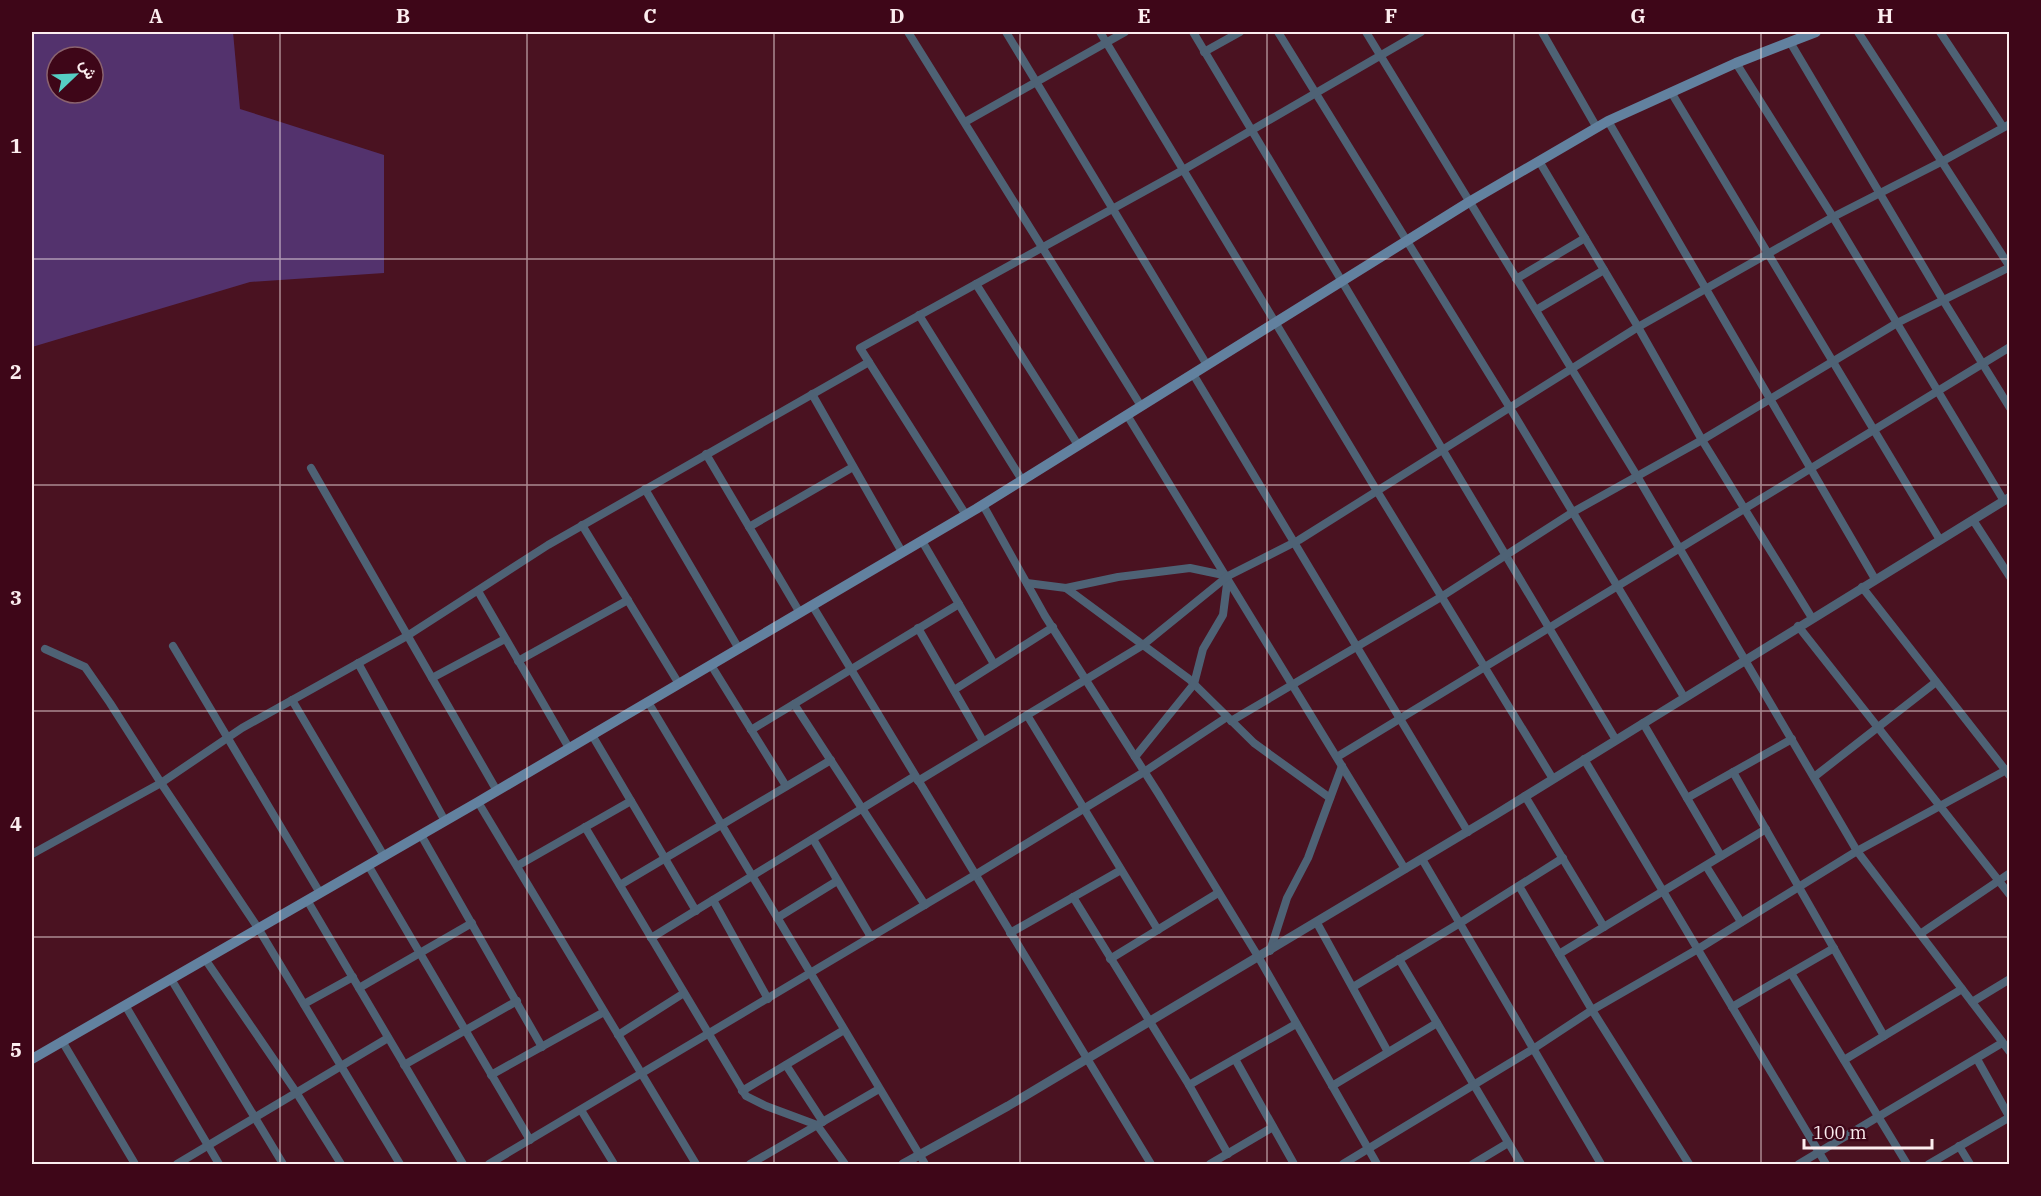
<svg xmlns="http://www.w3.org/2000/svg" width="2041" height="1196" viewBox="0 0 2041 1196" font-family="'IBM Plex Serif',Vazirmatn,serif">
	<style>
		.green { fill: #53326d; fill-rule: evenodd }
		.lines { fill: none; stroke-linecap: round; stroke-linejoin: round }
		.minor { stroke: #4e6275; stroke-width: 8 }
		.tertiary { stroke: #4e6275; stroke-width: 9 }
		.secondary { stroke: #62819f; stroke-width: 10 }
		.grid { fill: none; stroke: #fcedef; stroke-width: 1.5; stroke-opacity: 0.55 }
		.neatline { fill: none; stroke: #fcedef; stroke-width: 2 }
		.grid-label { font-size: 20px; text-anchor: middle; font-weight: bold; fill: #fcedef }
	</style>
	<rect width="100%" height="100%" fill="#4a1221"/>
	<path class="green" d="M32 32H233L240 109 384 155V273L250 282 32 347ZM57 57H93V93H57Z"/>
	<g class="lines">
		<g class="minor">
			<path d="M908 32 1141 406"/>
			<path d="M1006 32 1207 365"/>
			<path d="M1100 32 1377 491 1553 779"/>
			<path d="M1193 32 1616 740"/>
			<path d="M1278 32 1510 408 1684 697"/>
			<path d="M1366 32 1637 476 1857 851 2010 1052"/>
			<path d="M1542 32 1597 128"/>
			<path d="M1858 32 2010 267"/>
			<path d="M1940 32 2003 127"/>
			<path d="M1790 42 1943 300 2010 408"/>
			<path d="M1204 52 1240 32"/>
			<path d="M1736 63 1833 217 2004 501"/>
			<path d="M1671 92 1940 540"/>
			<path d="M1608 121 1875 579"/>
			<path d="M965 122 1125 32"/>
			<path d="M1539 161 1638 327 1702 440 1812 618"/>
			<path d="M1516 279 1585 238"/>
			<path d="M976 284 1078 445"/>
			<path d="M1536 310 1604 270"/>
			<path d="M919 315 1022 480"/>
			<path d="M1193 374 1468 832"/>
			<path d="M812 394 902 552"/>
			<path d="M1127 415C1221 566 1312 718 1405 869"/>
			<path d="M706 454 800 613"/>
			<path d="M311 468 497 791"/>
			<path d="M645 489 739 649"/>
			<path d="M983 505 1045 616 1158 793 1259 958 1377 1164"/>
			<path d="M966 515 860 348 1183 170 1421 32"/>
			<path d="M1973 520 2010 577"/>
			<path d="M582 525 679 684"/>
			<path d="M749 527 853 467"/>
			<path d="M922 541 994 664"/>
			<path d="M1027 583 1066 588 1189 679 1254 743 1330 798"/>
			<path d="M1862 587 2010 776"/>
			<path d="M1066 588 1118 577 1190 568 1228 576 1223 615 1203 649 1194 684 1135 757"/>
			<path d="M478 591 569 748"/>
			<path d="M812 605 1151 1164"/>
			<path d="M1798 626 2010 895"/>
			<path d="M918 628 983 741"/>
			<path d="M173 646 320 893"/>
			<path d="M45 649 85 667 110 703 161 783 258 928 400 1164"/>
			<path d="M518 661 628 600"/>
			<path d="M358 663 445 821"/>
			<path d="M711 665 786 786"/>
			<path d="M432 678 505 639"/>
			<path d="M954 690 1053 627"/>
			<path d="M292 700 384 856"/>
			<path d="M648 702 925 1164"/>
			<path d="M794 704 925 905"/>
			<path d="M1027 715 1158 930"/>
			<path d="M1231 721 1441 597 1573 512 1702 440 1897 323 2010 267"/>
			<path d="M1643 723 1721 856"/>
			<path d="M751 730 959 604"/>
			<path d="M592 735 696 911"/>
			<path d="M1337 757 2010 347"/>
			<path d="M1584 759 1826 1164"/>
			<path d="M1733 772 1884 1036"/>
			<path d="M1814 777 1936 682"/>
			<path d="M918 781 1143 645 1228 576 1299 540 1638 327 1833 217 1941 162 2010 124"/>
			<path d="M1525 796 1604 927"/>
			<path d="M1687 798 1792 739"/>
			<path d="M478 802 696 1164"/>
			<path d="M585 827 746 1096 766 1106 817 1125 845 1164"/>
			<path d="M421 835 542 1047"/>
			<path d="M813 839 871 937"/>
			<path d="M32 854 161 783 242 728 407 636 548 545 869 362"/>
			<path d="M1422 859 1601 1164"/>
			<path d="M368 865 530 1140"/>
			<path d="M517 866 631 801"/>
			<path d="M1706 866 1741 922"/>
			<path d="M620 885 831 760"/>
			<path d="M1519 886 1592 1010 1689 1164"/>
			<path d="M1073 897 1189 1085 1228 1154"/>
			<path d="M307 900 463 1164"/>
			<path d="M713 900 768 999"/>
			<path d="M777 918 837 881"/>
			<path d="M1317 923 1388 1052"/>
			<path d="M1010 933 1121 870"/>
			<path d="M1920 934 2010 873"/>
			<path d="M651 938 915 776"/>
			<path d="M1270 951 1287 898 1308 858 1342 766"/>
			<path d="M1559 954 1766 829"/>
			<path d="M205 959 296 1092 341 1164"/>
			<path d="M1110 959 1218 893"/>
			<path d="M1399 959 1521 1164"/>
			<path d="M1791 973 1907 1164"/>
			<path d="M171 979 283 1164"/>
			<path d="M1353 987 1460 923 1563 858"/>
			<path d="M359 988 472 923"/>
			<path d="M1972 1002 2010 979"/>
			<path d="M304 1004 353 977"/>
			<path d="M125 1005 219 1164"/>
			<path d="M1732 1007 1834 948"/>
			<path d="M618 1035 684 993"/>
			<path d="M62 1041 135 1164"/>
			<path d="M1235 1059 1294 1164"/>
			<path d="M1977 1059 2010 1118"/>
			<path d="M1844 1060 1962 989"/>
			<path d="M404 1065 517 1001"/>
			<path d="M786 1065 823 1122"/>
			<path d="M491 1075 604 1012"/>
			<path d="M1189 1085 1296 1024"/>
			<path d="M1332 1086 1437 1023"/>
			<path d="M742 1091 844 1030"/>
			<path d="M581 1110 614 1164"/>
			<path d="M1959 1146 1970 1164"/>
			<path d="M177 1164 388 1038"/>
			<path d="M489 1164 975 875 1144 772 1227 717"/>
			<path d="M750 1164 879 1089"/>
			<path d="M1210 1164 1273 1127"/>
			<path d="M1343 1164 1533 1049 1592 1010 1698 949 1857 851 2010 768"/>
			<path d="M1473 1164 1508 1143"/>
			<path d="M1799 1164 2002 1043"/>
			<path d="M1929 1164 2010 1117"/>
		</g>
		<path class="tertiary" d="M903 1164 1008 1106 1495 815 2010 497"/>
		<path class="secondary" d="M32 1059 478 802 976 509 1469 202 1608 121 1736 63 1816 32"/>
	</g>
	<path class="grid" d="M280 32V1164M527 32V1164M774 32V1164M1020 32V1164M1267 32V1164M1514 32V1164M1761 32V1164M32 259H2010M32 485H2010M32 711H2010M32 937H2010"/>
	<rect width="2041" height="1196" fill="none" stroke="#3e0618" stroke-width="66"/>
	<g transform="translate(75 75) rotate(67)"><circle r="28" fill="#3e0618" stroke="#8a626e" stroke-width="1.5"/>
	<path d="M0-4.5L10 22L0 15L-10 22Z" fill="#56cec4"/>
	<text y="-9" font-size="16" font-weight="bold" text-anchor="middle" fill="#fcedef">ش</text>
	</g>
	<path d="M1804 1139v9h128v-9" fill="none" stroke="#fcedef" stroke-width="3"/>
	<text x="1813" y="1139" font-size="18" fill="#fcedef" stroke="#3e0618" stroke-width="4.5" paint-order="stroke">100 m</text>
	<rect x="33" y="33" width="1975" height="1130" class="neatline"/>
	<g class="grid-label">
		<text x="156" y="23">A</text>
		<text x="403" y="23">B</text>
		<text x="650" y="23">C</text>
		<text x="897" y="23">D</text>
		<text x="1144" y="23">E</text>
		<text x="1391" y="23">F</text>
		<text x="1638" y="23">G</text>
		<text x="1885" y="23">H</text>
		<text x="16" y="153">1</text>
		<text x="16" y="379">2</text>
		<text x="16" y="605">3</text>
		<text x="16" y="831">4</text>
		<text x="16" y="1057">5</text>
	</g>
</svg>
